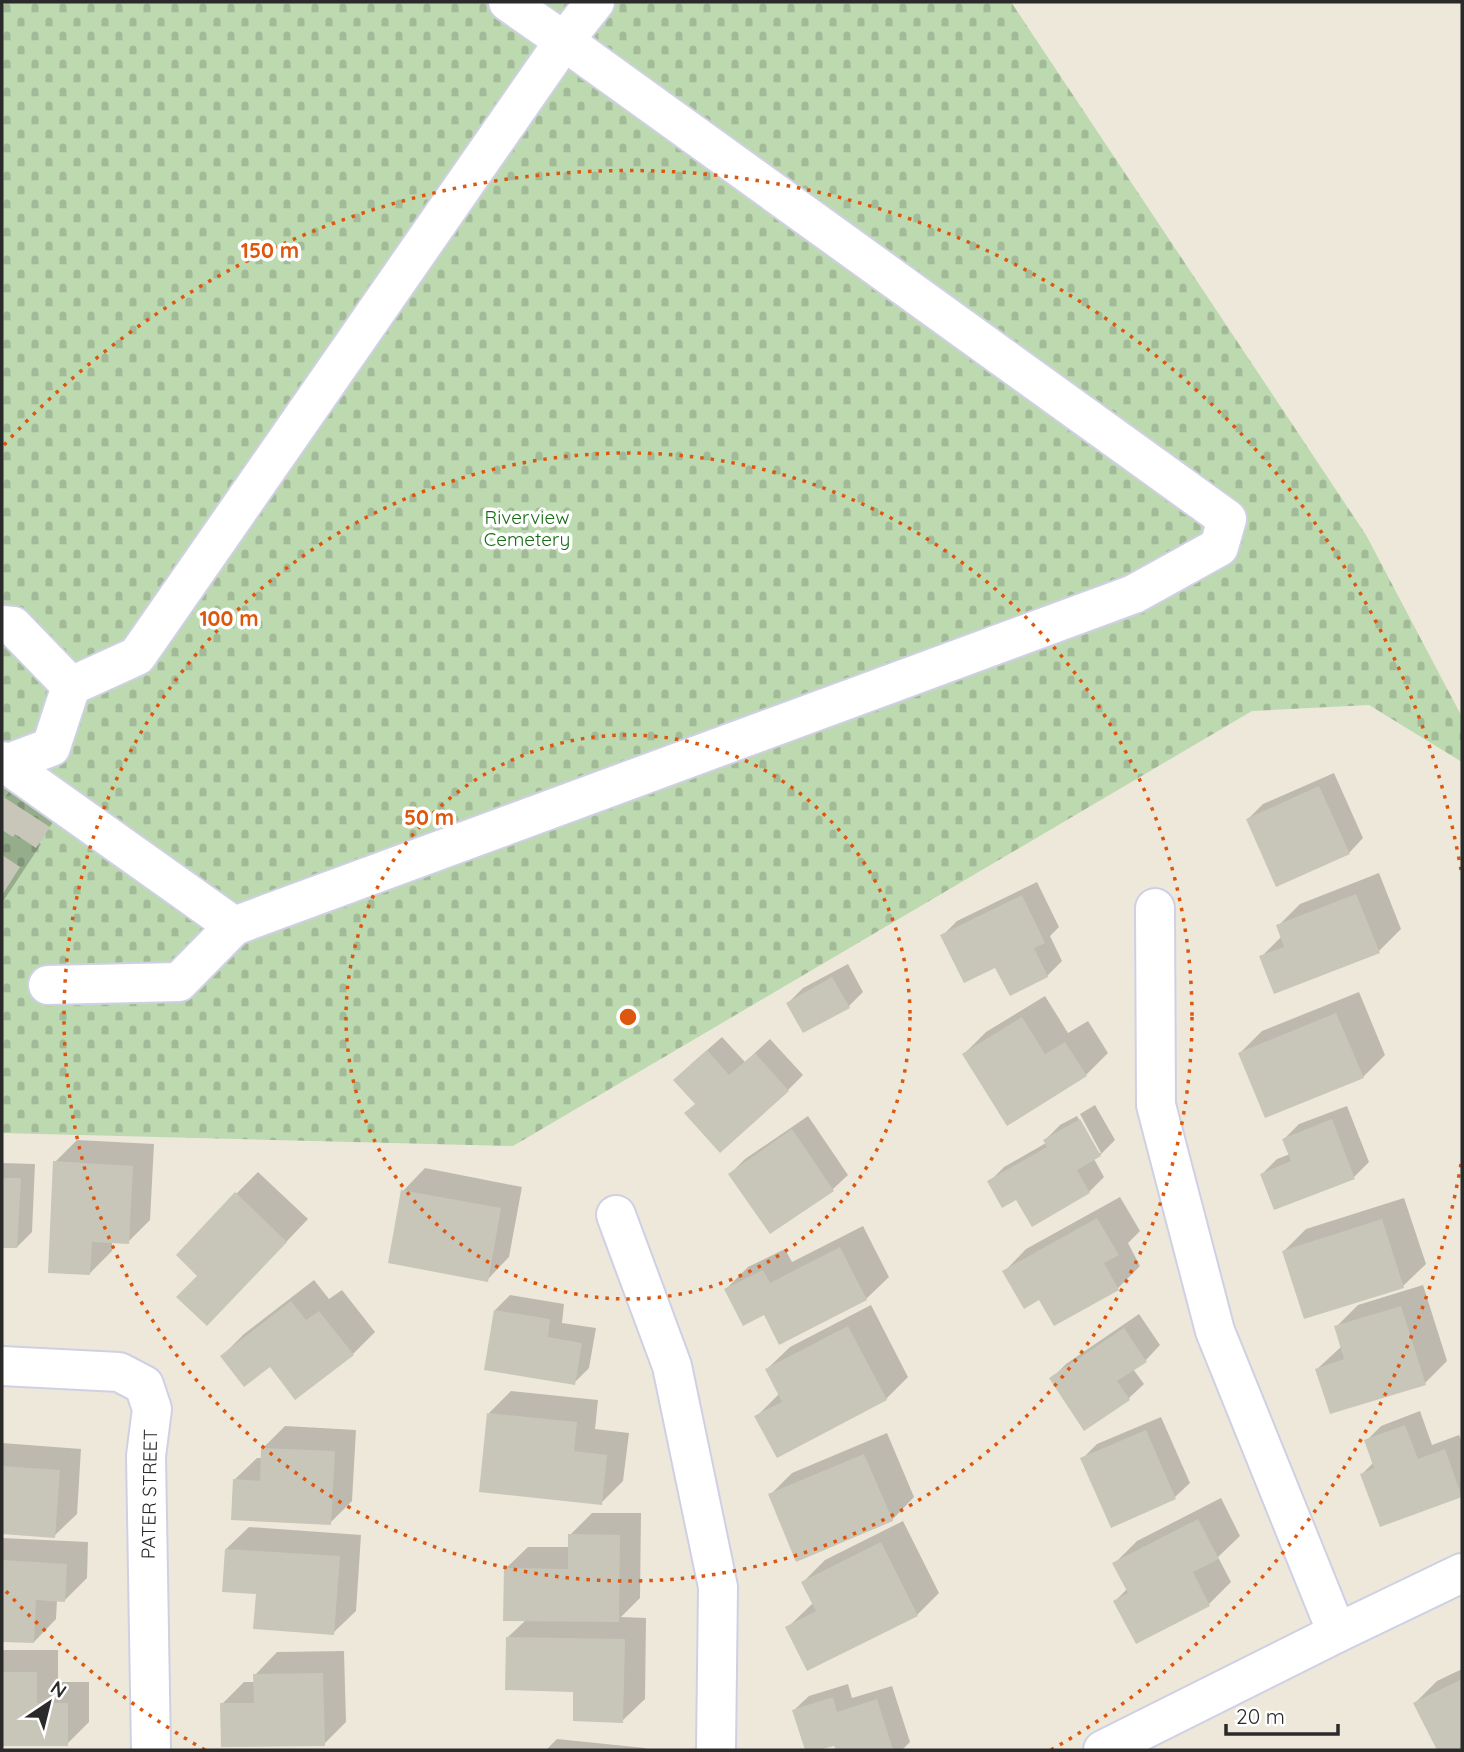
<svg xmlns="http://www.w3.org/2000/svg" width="1464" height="1752" viewBox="0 0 1464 1752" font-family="Quicksand,sans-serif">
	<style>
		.cemetery { fill: url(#cemetery-stones) }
		.shadow { fill: #0003 }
		.building { fill: #c8c6b9 }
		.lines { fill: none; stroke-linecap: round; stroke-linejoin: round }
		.minor-casing { stroke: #cfd0e4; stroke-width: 42 }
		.minor { stroke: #fff; stroke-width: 38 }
		.ring { fill: none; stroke: #de570e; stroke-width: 3.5; stroke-dasharray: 3.5 7 }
		.labels { text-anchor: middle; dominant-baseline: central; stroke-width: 7; stroke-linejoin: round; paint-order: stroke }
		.park-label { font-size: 19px; fill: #166d14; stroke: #fff }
		.street-label { font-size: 19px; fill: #2a2a2a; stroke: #fff }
		.centre { fill: #de570e; stroke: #fff; stroke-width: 3.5 }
		.ring-label { font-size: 21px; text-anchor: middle; font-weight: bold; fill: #de570e; stroke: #fff; stroke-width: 7; stroke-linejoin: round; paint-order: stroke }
	</style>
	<defs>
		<pattern id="cemetery-stones" width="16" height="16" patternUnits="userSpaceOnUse" patternTransform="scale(1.75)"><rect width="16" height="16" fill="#bcd9b0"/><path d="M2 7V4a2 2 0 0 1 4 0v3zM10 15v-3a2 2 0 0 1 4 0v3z" fill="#a2ba98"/></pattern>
	</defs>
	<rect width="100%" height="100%" fill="#ede8da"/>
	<path class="cemetery" d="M2 2H1011L1366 535 1462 717V762L1369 705 1252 711 513 1146 2 1133Z"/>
	<g class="shadow">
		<path d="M1334 773 1363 838 1349 853 1248 819 1263 804Z"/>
		<path d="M11 790 55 819 39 843 41 844 2 903V800Z"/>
		<path d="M1379 873 1401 929 1379 951 1261 957 1282 936 1278 926 1300 904Z"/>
		<path d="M1037 882 1059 927 1050 936 1062 961 1047 976 996 965 942 936 957 921Z"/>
		<path d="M848 964 863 992 849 1006 788 1003 803 988Z"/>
		<path d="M1359 992 1385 1055 1363 1077 1240 1053 1262 1031Z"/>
		<path d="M1045 996 1068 1033 1088 1021 1108 1053 1086 1075 964 1054 986 1032Z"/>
		<path d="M722 1037 745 1062 770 1039 803 1075 788 1090 696 1103 690 1065Z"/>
		<path d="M1095 1105 1115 1140 1100 1155 1094 1159 1104 1177 1089 1192 1032 1224 1016 1198 989 1182 1004 1167 1046 1143 1045 1140 1060 1125 1077 1116 1097 1153H1101L1080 1114Z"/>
		<path d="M1347 1106 1369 1162 1354 1177 1275 1208 1262 1174 1277 1159 1290 1154 1284 1139 1299 1124Z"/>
		<path d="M808 1116 848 1175 833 1189 771 1232 730 1174 745 1159Z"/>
		<path d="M77 1140 154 1144 150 1220 128 1242 112 1241V1251L90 1273 55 1162Z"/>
		<path d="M2 1163 35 1164 32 1232 17 1247 2 1246Z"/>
		<path d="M425 1168 522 1187 509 1257 487 1280 403 1191Z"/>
		<path d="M258 1172 308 1219 229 1302 200 1276 236 1194Z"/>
		<path d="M1120 1197 1140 1231 1128 1243 1140 1266 1118 1288 1055 1324 1039 1298 1004 1272 1026 1249Z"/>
		<path d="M1404 1198 1426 1264 1403 1286 1284 1251 1306 1229Z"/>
		<path d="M863 1226 889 1277 866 1299 780 1343 764 1313 726 1289 748 1267 785 1249 792 1262Z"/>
		<path d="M314 1280 329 1299 342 1290 375 1332 353 1354 270 1365 222 1356 244 1334Z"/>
		<path d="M1423 1285 1447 1361 1425 1383 1317 1369 1342 1346 1336 1327 1358 1305Z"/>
		<path d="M510 1295 564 1304 562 1323 596 1328 589 1368 574 1383 495 1310Z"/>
		<path d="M871 1305 908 1377 886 1399 757 1416 780 1393 767 1369 790 1347Z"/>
		<path d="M1139 1314 1160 1345 1146 1360 1133 1369 1144 1384 1129 1398 1085 1428 1051 1379 1066 1364Z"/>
		<path d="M511 1391 598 1400 595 1429 629 1433 623 1481 601 1503 489 1413Z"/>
		<path d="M1420 1411 1432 1445 1459 1435 1462 1442V1494L1381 1525 1362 1474 1374 1462 1366 1441 1381 1426Z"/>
		<path d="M1161 1417 1190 1483 1175 1497 1082 1459 1097 1444Z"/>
		<path d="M285 1426 356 1430 352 1501 330 1523 234 1480 257 1458H263V1448Z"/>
		<path d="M887 1433 914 1497 892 1520 770 1495 792 1473Z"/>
		<path d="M2 1443 81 1449 77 1514 54 1536 2 1533Z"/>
		<path d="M1221 1498 1240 1536 1218 1557 1231 1582 1209 1604 1115 1601 1127 1589 1114 1564 1137 1541Z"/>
		<path d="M592 1513H641L640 1598 621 1617 646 1618 645 1699 622 1721 575 1690 508 1637 527 1619 505 1569 528 1547H570V1535Z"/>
		<path d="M903 1521 939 1593 917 1615 788 1627 813 1603 803 1582 825 1560Z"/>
		<path d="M249 1527 361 1535 356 1611 333 1633 226 1549Z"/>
		<path d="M2 1538 88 1542 87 1578 65 1600H57L56 1619 34 1642 2 1640Z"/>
		<path d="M2 1650H58V1682H89V1722L67 1744H2Z"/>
		<path d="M344 1651 346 1722 324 1744 222 1704 244 1682H255V1675L277 1652Z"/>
		<path d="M1462 1669V1750H1439L1415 1703 1437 1681Z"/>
		<path d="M848 1684 852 1698 892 1686 910 1742 902 1750H837L835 1743 812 1750H806L794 1710 809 1696Z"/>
		<path d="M557 1739 645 1748V1750H546Z"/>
	</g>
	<g class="building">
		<path d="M1319 786 1350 854 1276 887 1246 819Z"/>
		<path d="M2 796 50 827 36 848 15 834 13 837 2 830Z"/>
		<path d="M2 855 20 867 2 895Z"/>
		<path d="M1356 894 1380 953 1274 994 1259 956 1284 947 1276 925Z"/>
		<path d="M1022 895 1045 943 1034 948 1048 977 1010 996 995 968 964 983 940 935Z"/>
		<path d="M832 977 850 1008 803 1033 786 1003Z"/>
		<path d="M1336 1013 1364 1078 1265 1118 1238 1053Z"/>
		<path d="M1022 1017 1045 1054 1065 1042 1087 1076 1007 1126 962 1054Z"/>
		<path d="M707 1050 729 1075 755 1053 789 1091 720 1153 684 1113 695 1104 673 1080Z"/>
		<path d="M1080 1119 1101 1156 1077 1170 1090 1193 1032 1227 1016 1200 1002 1208 987 1181 1047 1147 1043 1140Z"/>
		<path d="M1332 1119 1355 1179 1274 1210 1260 1174 1291 1161 1282 1139Z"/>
		<path d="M792 1129 834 1191 770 1234 728 1174Z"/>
		<path d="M53 1161 133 1166 129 1244 92 1242 90 1275 48 1273Z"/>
		<path d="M2 1178H21L17 1248H2Z"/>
		<path d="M401 1190 501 1208 488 1282 388 1263Z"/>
		<path d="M235 1192 287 1242 207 1326 176 1297 197 1276 176 1255Z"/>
		<path d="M1097 1218 1119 1255 1104 1263 1119 1290 1054 1326 1039 1300 1024 1309 1002 1271Z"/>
		<path d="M1382 1219 1404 1288 1304 1319 1282 1251Z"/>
		<path d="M840 1247 867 1300 779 1345 764 1315 743 1326 724 1289 763 1270 770 1283Z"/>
		<path d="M291 1301 306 1320 319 1311 354 1355 295 1400 270 1367 244 1387 220 1356Z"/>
		<path d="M1401 1306 1426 1385 1330 1414 1315 1369 1344 1359 1334 1326Z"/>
		<path d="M494 1310 550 1319 548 1337 582 1343 575 1385 484 1370Z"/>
		<path d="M848 1326 887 1400 777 1458 754 1416 782 1402 765 1369Z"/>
		<path d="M1124 1328 1147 1362 1117 1381 1130 1400 1084 1431 1049 1378Z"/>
		<path d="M487 1413 577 1422 574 1451 607 1455 602 1505 479 1492Z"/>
		<path d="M1405 1425 1418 1459 1445 1449 1462 1497 1380 1527 1360 1474 1374 1468 1364 1440Z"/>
		<path d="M1146 1430 1176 1499 1111 1528 1080 1458Z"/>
		<path d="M261 1448 335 1451 331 1525 231 1520 233 1479 260 1481Z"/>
		<path d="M864 1454 893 1521 796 1562 768 1494Z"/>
		<path d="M2 1466 60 1470 55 1538 2 1534Z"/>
		<path d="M1198 1519 1219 1559 1193 1572 1210 1606 1136 1644 1113 1601 1128 1593 1112 1563Z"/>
		<path d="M568 1534 620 1535 619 1622 503 1621 504 1568 568 1569Z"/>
		<path d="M881 1542 918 1616 807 1671 785 1627 816 1611 801 1582Z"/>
		<path d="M225 1549 340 1556 334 1635 253 1629 256 1594 222 1592Z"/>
		<path d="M2 1560 67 1564 65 1602 36 1600 34 1643 2 1642Z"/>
		<path d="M506 1637 625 1639 623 1723 573 1721V1692L505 1690Z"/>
		<path d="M2 1672H37V1703H68V1746H2Z"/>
		<path d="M323 1673 325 1746 221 1747 220 1703H254L253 1674Z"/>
		<path d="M1462 1679V1750H1437L1413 1703Z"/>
		<path d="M833 1697 837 1712 877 1699 893 1750H836L834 1746 818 1750H805L792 1710Z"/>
	</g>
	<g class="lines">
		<g class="minor-casing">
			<g id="minor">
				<path d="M2 625 13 626 71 686 51 747 6 764 2 761"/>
				<path d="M71 686 137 656 564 41 595 2"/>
				<path d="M6 764 234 926 1134 594 1219 547 1227 519 564 41 508 2"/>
				<path d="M1155 908 1156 1105 1215 1331 1337 1633"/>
				<path d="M48 985 179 982 234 926"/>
				<path d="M616 1215 672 1366 718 1587 716 1750"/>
				<path d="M2 1366 119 1372 144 1385 152 1409 146 1456 151 1750"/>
				<path d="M1103 1750 1337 1633 1462 1573"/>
			</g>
		</g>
		<use href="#minor" class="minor"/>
	</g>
	<g class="ring">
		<circle cx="628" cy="1017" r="282"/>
		<circle cx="628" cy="1017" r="564"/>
		<path d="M1461 1164A846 846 0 0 1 1051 1750M205 1750A846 846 0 0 1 4 1589M4 445A846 846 0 0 1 1461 870"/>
	</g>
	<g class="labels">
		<g class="park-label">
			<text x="527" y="517">Riverview<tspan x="527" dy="22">Cemetery</tspan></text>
		</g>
		<g class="street-label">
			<text transform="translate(149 1494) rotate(-89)">PATER STREET</text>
		</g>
	</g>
	<circle cx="628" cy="1017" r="10" class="centre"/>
	<g class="ring-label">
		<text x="270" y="258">150 m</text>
		<text x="229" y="626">100 m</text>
		<text x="429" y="825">50 m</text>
	</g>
	<rect width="1464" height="1752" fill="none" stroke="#2a2a2a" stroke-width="7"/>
	<g transform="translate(49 1703) rotate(35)" stroke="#ffffff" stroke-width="5" paint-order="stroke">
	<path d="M0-5L12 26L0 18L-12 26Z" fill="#2a2a2a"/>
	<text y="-10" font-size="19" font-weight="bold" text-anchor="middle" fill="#2a2a2a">N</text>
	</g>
	<path d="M1226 1724v10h112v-10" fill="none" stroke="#2a2a2a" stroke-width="3.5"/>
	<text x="1236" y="1724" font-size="21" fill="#2a2a2a" stroke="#ffffff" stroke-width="5" paint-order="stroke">20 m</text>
</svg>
